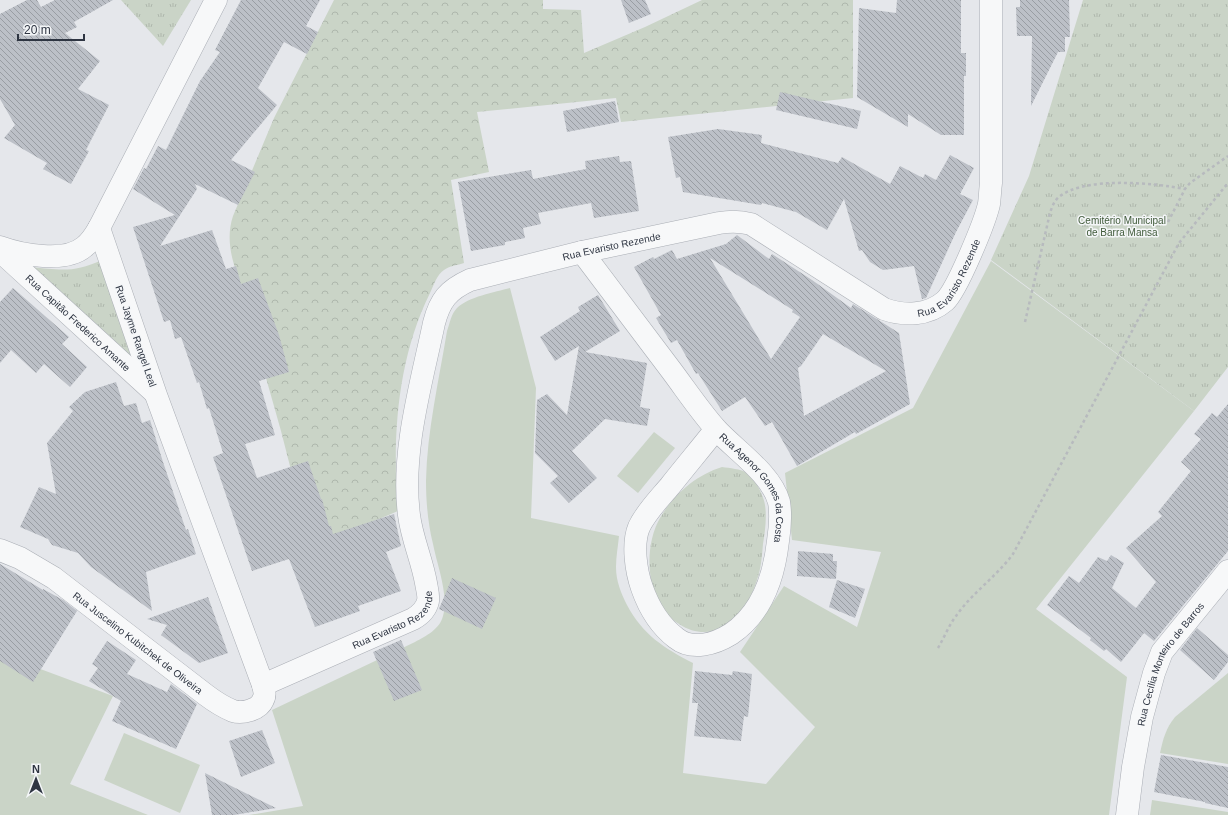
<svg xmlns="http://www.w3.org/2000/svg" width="1228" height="815" viewBox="0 0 1228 815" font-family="Arial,sans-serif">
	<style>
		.green { fill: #cad4c7 }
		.forest { fill: url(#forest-crowns) }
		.park { fill: url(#park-tufts) }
		.building { fill: url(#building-back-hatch); fill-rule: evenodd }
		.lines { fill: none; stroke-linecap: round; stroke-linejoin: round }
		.minor-casing { stroke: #aaaeb5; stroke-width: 23 }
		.path { stroke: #b7babe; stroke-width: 2.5; stroke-dasharray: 3 3; stroke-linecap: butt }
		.minor { stroke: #f7f8f9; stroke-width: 22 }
		.labels { text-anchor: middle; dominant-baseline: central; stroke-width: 3; stroke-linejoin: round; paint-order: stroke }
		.park-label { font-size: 10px; fill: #425c3c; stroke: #f4f6f8 }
		.street-label { font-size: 10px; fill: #2e3542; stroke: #f4f6f8 }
	</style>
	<defs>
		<pattern id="forest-crowns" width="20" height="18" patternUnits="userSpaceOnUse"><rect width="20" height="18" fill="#cad4c7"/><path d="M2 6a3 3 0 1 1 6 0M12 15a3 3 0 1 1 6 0" fill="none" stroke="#aeb7ac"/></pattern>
		<pattern id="park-tufts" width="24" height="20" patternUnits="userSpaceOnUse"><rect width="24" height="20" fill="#cad4c7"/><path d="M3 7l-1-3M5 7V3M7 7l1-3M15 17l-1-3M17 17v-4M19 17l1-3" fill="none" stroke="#aeb7ac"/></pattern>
		<pattern id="building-back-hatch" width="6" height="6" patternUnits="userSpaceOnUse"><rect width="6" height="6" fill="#bcc0c7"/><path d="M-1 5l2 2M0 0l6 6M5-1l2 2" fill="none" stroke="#999da3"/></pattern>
	</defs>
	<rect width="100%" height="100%" fill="#e5e7eb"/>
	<g class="green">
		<path d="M991 261 1194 411 1036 609 1127 677 1109 815H249L303 806 272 710 415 642C426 636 440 629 443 616 449 595 437 565 433 544 428 524 426 502 426 481 427 431 439 380 447 331 450 323 451 314 457 308 468 297 495 292 510 288L536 388 531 518 619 536C618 546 616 557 616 567 616 581 621 593 627 605 643 635 664 648 693 663L683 773 766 784 815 727 740 652 784 586 857 627 881 552 792 540 785 473 913 408Z"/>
		<path d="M654 432 675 448 638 493 617 476Z"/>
		<path d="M0 654 113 696 70 784 148 815H0Z"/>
		<path d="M1228 673V764L1160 753C1163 739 1166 728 1175 717Z"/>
		<path d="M124 733 200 765 180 813 104 780Z"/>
		<path d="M1152 800 1228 812V815H1150Z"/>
	</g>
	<path class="forest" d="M334 0H543V9L581 10 584 53 645 27 702 0H853V98L621 122 616 98 477 112 489 172 451 180 464 263C458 265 449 266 444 270 437 274 433 287 430 293 397 360 392 438 398 511L311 548 281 431 233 261C229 246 228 231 233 216L274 118Z"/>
	<g class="park">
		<path d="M121 0H191L163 46Z"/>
		<path d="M1083 0H1228V367L1194 411 991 260 1029 176Z"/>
		<path d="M102 260 138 371 31 267C60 270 74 273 102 260Z"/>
		<path d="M722 467C730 468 740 469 748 473 755 478 764 497 765 505 767 517 765 532 763 544 762 556 761 569 757 580 747 614 716 648 679 624 674 621 666 615 663 610 646 586 645 544 660 518 673 495 696 475 722 467Z"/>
	</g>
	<g class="building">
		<path d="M27 0H37L41 7 55 0H113L74 22 77 27 65 33 100 61 78 89 109 105 86 150 89 151 71 184 43 169 47 163 4 138 15 125 0 99V14Z"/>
		<path d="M241 0H320L306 26 318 32 307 54 284 42 258 88 277 105 231 160 255 172 238 205 195 184 197 189 160 246 212 230 226 269 236 266 241 284 258 278 279 335 289 372 259 381 275 435 245 444 257 478 308 461 321 499H322L329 526H331L333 534 394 514 401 546 386 552 401 591 358 606 360 611 315 627 289 559 252 571 213 457 223 453 209 408 207 409 199 382 197 383 181 337 175 339 170 320 164 322 133 227 175 215 133 189 144 168 146 169 158 146 166 150 200 81 220 52 215 50Z"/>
		<path d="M621 0H645L651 14 629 23Z"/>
		<path d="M897 0H961V53H966V76H964V135H941L908 114V127L857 97 859 8 896 13Z"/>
		<path d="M1020 0H1069L1070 37H1065V52H1058L1031 106 1032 36H1017L1016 7H1020Z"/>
		<path d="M780 92 861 111 857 129 776 110Z"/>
		<path d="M615 101 619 122 567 132 563 111Z"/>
		<path d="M718 129 762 135 761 143 838 163 842 157 890 184 900 166 923 178 925 174 936 180 950 155 974 168 960 194 973 200 956 232 926 298 922 299 914 266 883 270 870 262 862 250 859 251 844 199 827 230 796 212 762 203 761 205 683 192 680 177 676 178 668 137Z"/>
		<path d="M619 156 620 162 631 161 639 211 594 218 591 203 538 213 541 224 523 228 525 238 505 242V245L471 251 458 182 531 170 533 179 586 169 585 161Z"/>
		<path d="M737 235 769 259 772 254 812 280 851 308 853 304 899 333 910 404 856 434 855 432 797 466 772 422 765 426 745 397 722 411 698 373 696 374 677 340 671 343 656 318 661 315 634 267 653 257 654 259 672 250 677 259 726 244ZM710 258 793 310 792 312 800 317 771 359ZM823 334 886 371 804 416 798 368 801 366Z"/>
		<path d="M13 288 69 337 62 344 87 367 70 387 44 364 36 373 11 350 0 363V302Z"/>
		<path d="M598 295 620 331 585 352 647 363 640 407 650 409 647 426 605 419 572 451 597 478 569 503 550 483 558 476 535 453 537 400 547 394 567 415 579 346 555 361 540 337 580 311 578 307Z"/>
		<path d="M116 382 124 406 136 403 142 423 150 420 163 462 186 530 188 529 196 554 146 572 152 611 91 567 78 553 52 545 48 539 20 527 39 487 56 494 47 443 73 411 69 407 85 392Z"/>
		<path d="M1228 404V551L1154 641 1144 633 1121 662 1106 649 1104 651 1090 640 1091 638 1047 605 1069 576 1079 583 1098 557 1107 561 1111 555 1124 563 1112 588 1136 608 1156 582 1126 548 1162 516 1158 512 1191 471 1181 462 1201 439 1194 434 1212 413 1217 417Z"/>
		<path d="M798 551 833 554V561H837L836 579 797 576Z"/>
		<path d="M0 564 43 590V589L63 600 77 611 33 682 0 661Z"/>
		<path d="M452 578 496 598 482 629 439 609Z"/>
		<path d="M837 580 865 589 855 618 829 607Z"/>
		<path d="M208 597 228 653 199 663 161 635 167 625 147 619Z"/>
		<path d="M1197 628 1228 655V662L1214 680 1180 650Z"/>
		<path d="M401 640 422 690 394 701 373 652Z"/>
		<path d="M107 641 136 660 127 674 167 692 171 684 197 704 176 749 112 721 121 701 89 681 98 668 92 664Z"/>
		<path d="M695 671 732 675 733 671 752 674 748 717 744 716 741 741 694 736 698 703H692Z"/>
		<path d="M262 730 275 763 241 777 229 741Z"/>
		<path d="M1161 755 1228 767V808L1205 803V802L1154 792Z"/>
		<path d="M205 773 276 808 234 815H212Z"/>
	</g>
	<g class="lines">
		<g class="minor-casing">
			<g id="minor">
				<path d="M0 247C22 255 65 263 84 247 91 242 95 235 99 228"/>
				<path id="s1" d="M0 251 154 392"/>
				<path id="s2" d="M582 252C612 292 642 331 671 370 686 390 700 411 716 429 735 450 771 473 779 502 781 514 780 528 778 541 774 577 762 613 731 634 715 644 692 651 676 638 659 625 649 608 642 588 636 571 632 544 639 527 646 512 659 499 670 486 685 467 701 448 716 429"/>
				<path id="s3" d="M0 550 20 558 54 578 206 695C214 701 223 707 233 711 242 714 259 710 263 700 266 695 264 690 263 685L156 395 99 228 216 0"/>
				<path id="s4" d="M263 685 413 619C420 615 426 610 428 601 429 596 427 589 426 583 422 560 412 539 409 515 401 452 421 385 434 323 440 300 448 290 470 280L582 252 719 223C730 221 740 221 751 224L884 309C904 316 928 316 945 301 957 290 985 222 989 204 990 197 990 190 991 183V0"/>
				<path id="s5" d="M1127 815 1133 767 1142 717 1154 673 1162 652 1228 571"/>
			</g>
		</g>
		<g class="path">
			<path d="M1168 222 1185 189 1190 183 1228 156"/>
			<path d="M1025 322 1050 213C1052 207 1054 201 1059 197 1084 176 1155 183 1185 189"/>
			<path d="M938 648C944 638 949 625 956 616 972 593 996 577 1013 554L1179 243 1228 183"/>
		</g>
		<use href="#minor" class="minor"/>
	</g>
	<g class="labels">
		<g class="park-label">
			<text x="1122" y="220">Cemitério Municipal<tspan x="1122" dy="12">de Barra Mansa</tspan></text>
		</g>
		<g class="street-label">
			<text stroke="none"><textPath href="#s4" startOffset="675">Rua Evaristo Rezende</textPath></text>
			<text stroke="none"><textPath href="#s4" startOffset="1059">Rua Evaristo Rezende</textPath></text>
			<text stroke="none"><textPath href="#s1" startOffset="106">Rua Capitão Frederico Amante</textPath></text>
			<text transform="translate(136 336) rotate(71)">Rua Jayme Rangel Leal</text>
			<text stroke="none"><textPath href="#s2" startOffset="295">Rua Agenor Gomes da Costa</textPath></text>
			<text stroke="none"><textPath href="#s4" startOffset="148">Rua Evaristo Rezende</textPath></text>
			<text stroke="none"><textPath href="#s3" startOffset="167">Rua Juscelino Kubitchek de Oliveira</textPath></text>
			<text stroke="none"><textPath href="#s5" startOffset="160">Rua Cecília Monteiro de Barros</textPath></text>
		</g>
	</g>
	<g transform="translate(36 779)" stroke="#f4f6f8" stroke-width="3" paint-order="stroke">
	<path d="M0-3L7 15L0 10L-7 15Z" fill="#2e3542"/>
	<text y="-6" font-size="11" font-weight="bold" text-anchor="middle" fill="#2e3542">N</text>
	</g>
	<path d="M18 34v6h66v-6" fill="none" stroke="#2e3542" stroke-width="2"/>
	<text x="24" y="34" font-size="12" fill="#2e3542" stroke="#f4f6f8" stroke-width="3" paint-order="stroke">20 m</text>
</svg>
